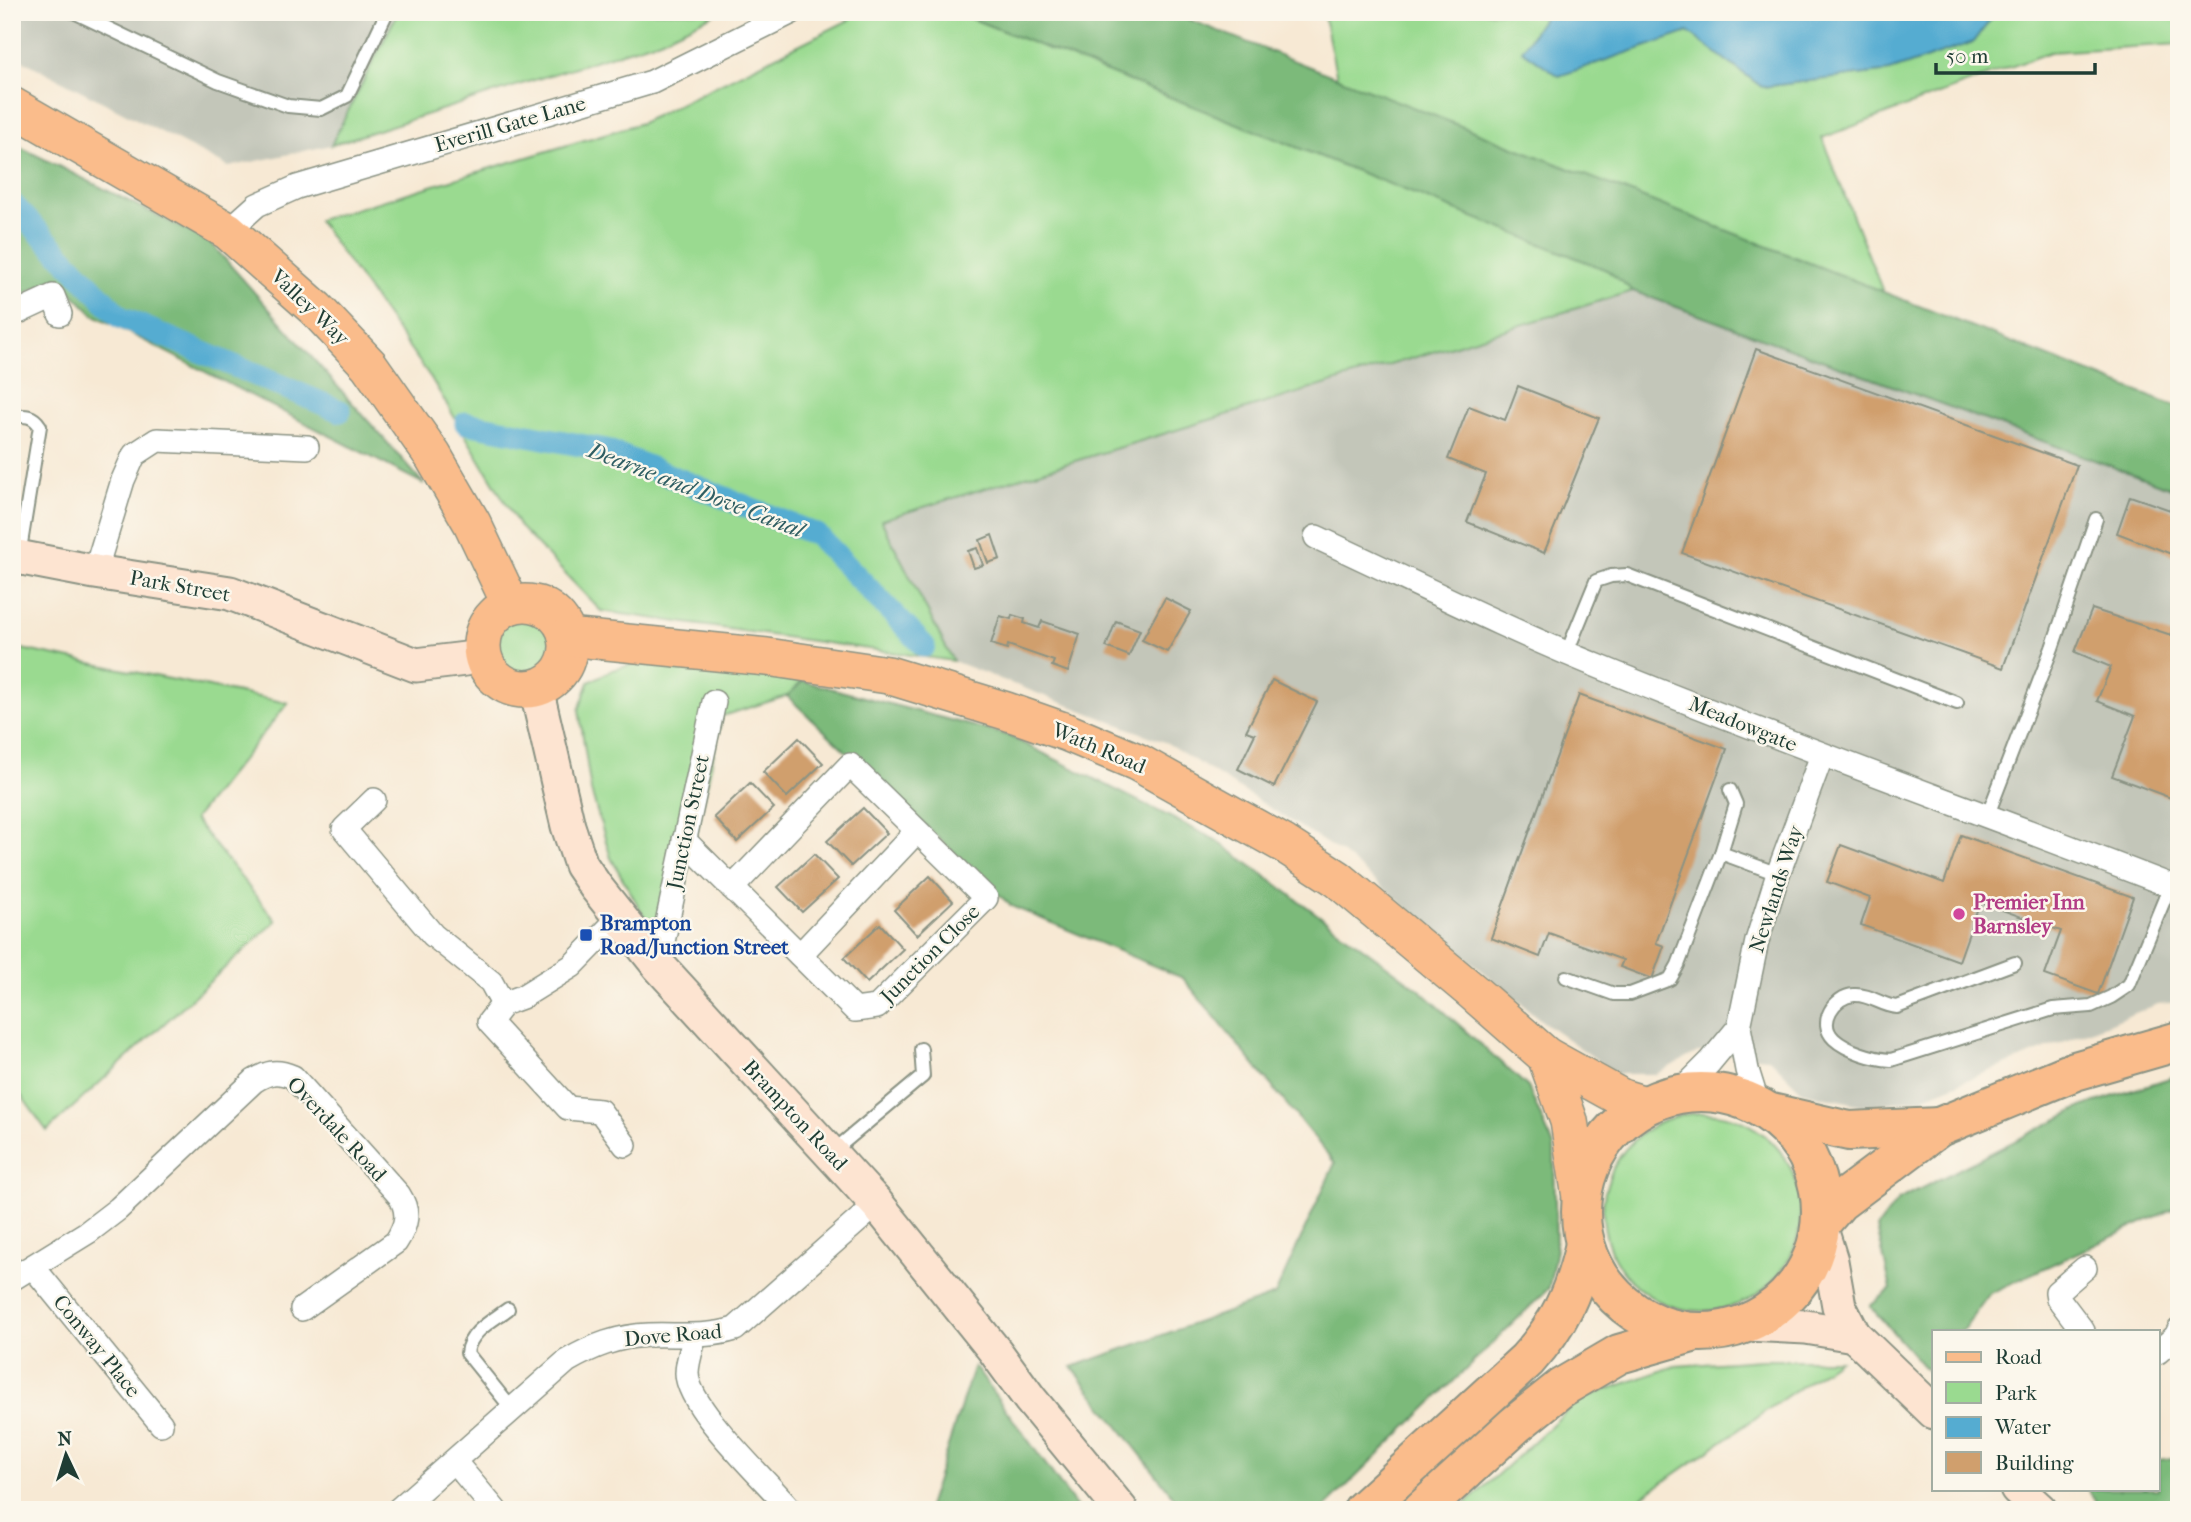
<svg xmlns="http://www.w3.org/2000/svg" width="2191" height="1522" viewBox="0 0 2191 1522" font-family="'IM FELL French Canon',serif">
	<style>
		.industrial { fill: #c3c6b9 }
		.green { fill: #9ada90; stroke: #5c8c62; stroke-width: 2 }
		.forest { fill: #7bba7a; stroke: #4d7c57; stroke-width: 2 }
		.water { fill: #55acd1; stroke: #3a7482; stroke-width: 2 }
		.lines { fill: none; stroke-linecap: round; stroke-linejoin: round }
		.stream { stroke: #55acd1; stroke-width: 6 }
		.canal { stroke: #55acd1; stroke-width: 23 }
		.building { fill: #d09f6d }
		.lane-casing { stroke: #8b9384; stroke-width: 16 }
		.street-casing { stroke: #8b9384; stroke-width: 26 }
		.secondary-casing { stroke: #8b9384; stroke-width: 37 }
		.primary-casing { stroke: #8b9384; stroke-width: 40 }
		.highway-casing { stroke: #8b9384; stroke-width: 42 }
		.lane { stroke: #fff; stroke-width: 12 }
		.street { stroke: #fff; stroke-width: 23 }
		.secondary { stroke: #fde4d1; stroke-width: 33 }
		.primary { stroke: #fabc8b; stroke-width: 37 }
		.highway { stroke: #fabc8b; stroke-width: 38 }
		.hotel-dot { fill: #d1479c; stroke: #fbf7ec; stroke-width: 2.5 }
		.transit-dot { fill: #1a4fb4; stroke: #fbf7ec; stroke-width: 2.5 }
		.labels { text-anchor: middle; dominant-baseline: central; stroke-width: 5; stroke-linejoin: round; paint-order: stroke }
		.street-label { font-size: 21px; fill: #1f3d34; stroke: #fbf7ec }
		.hotel-label { font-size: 21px; font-weight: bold; fill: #b23c85; stroke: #fbf7ec; text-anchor: start }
		.transit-label { font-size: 21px; font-weight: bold; fill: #164399; stroke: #fbf7ec; text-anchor: start }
		.water-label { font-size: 23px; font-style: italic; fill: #2f5e63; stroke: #fbf7ec }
	</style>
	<rect width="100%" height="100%" fill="#fbf7ec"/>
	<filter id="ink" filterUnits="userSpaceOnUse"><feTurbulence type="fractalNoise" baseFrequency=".0143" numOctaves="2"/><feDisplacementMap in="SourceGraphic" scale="14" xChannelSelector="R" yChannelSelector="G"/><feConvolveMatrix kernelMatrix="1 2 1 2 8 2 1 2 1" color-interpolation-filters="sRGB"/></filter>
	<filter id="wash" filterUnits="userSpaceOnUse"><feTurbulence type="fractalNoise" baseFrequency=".00686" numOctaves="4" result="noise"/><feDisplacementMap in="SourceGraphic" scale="28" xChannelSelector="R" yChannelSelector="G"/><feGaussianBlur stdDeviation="1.57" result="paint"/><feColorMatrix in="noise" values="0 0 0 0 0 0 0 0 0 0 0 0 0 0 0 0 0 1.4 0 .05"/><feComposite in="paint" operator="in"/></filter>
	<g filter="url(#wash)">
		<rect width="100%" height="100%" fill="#f7e9d4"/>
		<g class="industrial">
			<path d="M12 12H398L331 145 229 167 12 55Z"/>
			<path d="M1633 291 2179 491V1002L2158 1004 1919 1099 1865 1106 1803 1092 1769 1058 1698 1052 1656 1074H1617L1542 1021 1343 854 1167 743 953 661 881 520Z"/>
		</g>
		<g class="green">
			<path d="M398 12H719L660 40 331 145Z"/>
			<path d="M852 12H955L1607 270 1633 291 881 520 953 661 601 611 520 527 431 378 318 220 641 123 849 20Z"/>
			<path d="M1323 12H1547L1523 50 1559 76 1688 32 1762 87 1890 71 1974 42 1996 12H2179V44L2050 52 1822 138 1883 292 1337 78Z"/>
			<circle cx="525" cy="646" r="30"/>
			<path d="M12 647 288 703 194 819 276 921 47 1131 12 1083Z"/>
			<path d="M637 663 742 673 803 681 787 696 722 716 669 960 611 858 591 791 579 710 589 682 612 670Z"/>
			<circle cx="1702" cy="1212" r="99"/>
			<path d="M1761 1360H1839L1623 1510H1459L1580 1399 1675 1366Z"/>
		</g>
		<g class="forest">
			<path d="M955 12H1170L2179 408V491L1633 291 1607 270Z"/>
			<path d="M12 143 209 241 424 484 94 315 57 278 12 300Z"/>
			<path d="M803 681 1007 735 1216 840 1419 989 1528 1087 1554 1147 1556 1249 1549 1288 1322 1510H1184L1072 1367 1275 1295 1335 1163 1183 978 1011 906 787 696Z"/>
			<path d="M2179 1075V1206L1990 1293 1962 1331H1934V1369L1930 1374 1870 1306 1891 1289 1877 1228 1898 1200 2084 1106Z"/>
			<path d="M974 1366 1079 1510H927Z"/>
			<path d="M2179 1457V1510H2103L2087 1489H2158V1460Z"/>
		</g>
		<path class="water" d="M1547 12H1996L1974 42 1890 71 1762 87 1688 32 1559 76 1522 50Z"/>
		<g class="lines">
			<path class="stream" d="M2162 1510 2179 1507"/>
			<g class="canal">
				<path d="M12 204 120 317 340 411"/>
				<path d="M466 423 606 450 817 535 924 646"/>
			</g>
		</g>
		<g id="blocks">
			<g class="building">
				<path d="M1756 349 2077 465 2003 668 1682 553Z"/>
				<path d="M1518 386 1599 418 1544 553 1467 522 1486 474 1448 459 1469 406 1505 420Z"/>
				<path d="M2130 496 2179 513V557L2117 533Z"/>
				<path d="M992 535 1000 559 988 563 980 540Z"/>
				<path d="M977 548 983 565 974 568 968 551Z"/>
				<path d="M1165 598 1191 611 1167 652 1142 640Z"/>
				<path d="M2092 609 2171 635 2179 616V801L2112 776 2135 716 2097 701 2111 667 2075 652Z"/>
				<path d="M1012 615 1025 619 1024 623 1039 628 1042 621 1080 634 1068 672 1052 666 1054 661 1008 645 1007 649 991 644 1000 616 1011 619Z"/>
				<path d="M1116 621 1140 630 1129 656 1106 647Z"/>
				<path d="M1272 680 1317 702 1274 787 1238 769 1255 734 1246 731Z"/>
				<path d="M1579 695 1727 749 1656 943 1664 946 1652 979 1620 967 1623 960 1549 933 1540 957 1491 938Z"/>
				<path d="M799 738 823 763 787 797 763 772Z"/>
				<path d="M750 783 774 808 737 842 714 817Z"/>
				<path d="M863 808 887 833 851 866 827 841Z"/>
				<path d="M1961 835 2133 897 2098 994 2045 975 2061 931 1980 902 1959 961 1861 925 1870 898 1827 882 1841 845 1944 883Z"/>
				<path d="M814 854 838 879 802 912 778 887Z"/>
				<path d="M930 876 953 901 917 935 894 910Z"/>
				<path d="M880 924 903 949 867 983 844 958Z"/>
			</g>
		</g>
	</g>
	<g filter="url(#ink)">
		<use href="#blocks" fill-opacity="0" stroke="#8b9384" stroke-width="2"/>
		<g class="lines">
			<g class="lane-casing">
				<g id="lane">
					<path d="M74 12 218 81 288 106 321 109 347 96 387 12"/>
					<path d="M12 417C25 415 33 415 40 426L19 556"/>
					<path d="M1567 652 1596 581 1611 576 1627 575 1957 703"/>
					<path d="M1987 817 2052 648 2096 519"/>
					<path d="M1721 853 1778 874"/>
					<path d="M2015 963 1897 1007C1882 1006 1870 994 1854 995 1834 996 1817 1023 1834 1039 1847 1051 1874 1059 1891 1060L2053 1009 2091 1006 2111 997 2129 985 2170 886"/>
					<path d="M1566 977 1614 994H1630L1670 979 1678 965 1721 853 1736 804 1730 790"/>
					<path d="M831 1153 923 1076 921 1049"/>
					<path d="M508 1309C492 1321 469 1332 467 1353L512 1409"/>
				</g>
			</g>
			<g class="street-casing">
				<g id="street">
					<path d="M228 231 257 205 297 187 652 82 792 12"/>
					<path d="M12 315 53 296 60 314"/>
					<path d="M1316 537C1411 581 1504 628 1600 667 1792 746 1987 814 2179 889"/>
					<path d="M95 572 123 480 134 455 157 440 307 447"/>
					<path d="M374 800 344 829 433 935 491 982 503 1004"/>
					<path d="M684 840 855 1010 877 1007 986 898 850 765 732 888"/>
					<path d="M800 955 917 831"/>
					<path d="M658 965 714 702"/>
					<path d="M503 1004 489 1022 568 1108 600 1111 625 1145"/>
					<path d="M503 1004 522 997 572 966 619 918"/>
					<path d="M1678 1094 1710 1062 1739 1027"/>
					<path d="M1758 1105 1747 1070 1739 1027 1757 941 1778 874 1822 755"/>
					<path d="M33 1267 161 1424"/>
					<path d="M12 1279 88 1232 118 1209 254 1081C268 1072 277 1070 293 1077L399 1195C410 1212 407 1225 396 1242L302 1309"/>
					<path d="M2083 1331 2058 1298 2057 1292 2085 1268"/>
					<path d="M695 1336C692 1348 687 1362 687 1373 687 1408 767 1481 791 1510"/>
					<path d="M2158 1352 2176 1336 2179 1330"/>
					<path d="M454 1461 495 1510"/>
					<path d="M398 1510 567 1361C593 1346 618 1336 649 1335 679 1334 706 1338 735 1329L877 1204"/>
				</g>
			</g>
			<g class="secondary-casing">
				<g id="secondary">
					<path d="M12 556 95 572 230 593 416 665 482 657"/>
					<path d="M536 688 568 826 581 865 596 887 658 965 877 1204 995 1351 1030 1399 1121 1510"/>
					<path d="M1821 1229 1831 1261 1839 1306 1854 1335 1934 1412"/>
					<path d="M1746 1324 1806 1327 1854 1335"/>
					<path d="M2017 1489 2040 1510"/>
				</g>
			</g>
			<g class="primary-casing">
				<g id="primary">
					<path d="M12 106 228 231 316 309 369 365 433 456 472 523 511 605"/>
					<circle cx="525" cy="646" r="43"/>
					<path d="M567 637 767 657 888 675 1006 711 1066 732 1137 762 1284 844 1338 879 1473 992 1546 1056 1622 1098 1645 1105"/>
					<path d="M1546 1056 1569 1121 1581 1197"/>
				</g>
			</g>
			<g class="highway-casing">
				<g id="highway">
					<circle cx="1701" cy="1212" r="120"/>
					<path d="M1771 1113 1849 1131 1939 1127"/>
					<path d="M1822 1222 1839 1202 1939 1127 2075 1071 2179 1041"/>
					<path d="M1363 1510 1527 1360C1560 1323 1574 1293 1585 1244"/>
					<path d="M1422 1510 1515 1425 1561 1388 1619 1354 1692 1333"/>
				</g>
			</g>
			<use href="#lane" class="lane"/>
			<use href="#street" class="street"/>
			<use href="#secondary" class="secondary"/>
			<use href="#primary" class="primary"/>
			<use href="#highway" class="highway"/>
		</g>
	</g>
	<circle class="hotel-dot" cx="1959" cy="914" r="7"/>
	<rect class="transit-dot" x="579" y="928" width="14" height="14" rx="3.5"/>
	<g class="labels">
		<g class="street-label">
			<text transform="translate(510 124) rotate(-16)">Everill Gate Lane</text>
			<text transform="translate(310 307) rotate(44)">Valley Way</text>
			<text transform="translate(180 586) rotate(10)">Park Street</text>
			<text transform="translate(1743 724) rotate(22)">Meadowgate</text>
			<text transform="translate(1099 748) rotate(23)">Wath Road</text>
			<text transform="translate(688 822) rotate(-78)">Junction Street</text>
			<text transform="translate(1776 889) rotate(-72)">Newlands Way</text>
			<text transform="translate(930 954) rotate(-45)">Junction Close</text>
			<text transform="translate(795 1115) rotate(47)">Brampton Road</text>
			<text transform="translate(337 1129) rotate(47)">Overdale Road</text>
			<text transform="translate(673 1335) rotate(-5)">Dove Road</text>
			<text transform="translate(97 1346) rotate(51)">Conway Place</text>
		</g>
		<g class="hotel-label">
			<text x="1973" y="902">Premier Inn<tspan x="1973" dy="24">Barnsley</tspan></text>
		</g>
		<g class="transit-label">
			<text x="600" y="923">Brampton<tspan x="600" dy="24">Road/Junction Street</tspan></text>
		</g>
		<g class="water-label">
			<text transform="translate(696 490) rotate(21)">Dearne and Dove Canal</text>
		</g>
	</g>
	<rect width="2191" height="1522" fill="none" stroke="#fbf7ec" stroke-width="42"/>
	<rect x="1932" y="1330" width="228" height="161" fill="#fbf7ec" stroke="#a3ada2" stroke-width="2"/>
	<rect x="1946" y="1352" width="35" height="10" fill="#fabc8b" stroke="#a3ada2" stroke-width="2"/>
	<text x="1995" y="1364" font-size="21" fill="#1f3d34">Road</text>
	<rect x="1946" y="1382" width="35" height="21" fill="#9ada90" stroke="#a3ada2" stroke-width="2"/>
	<text x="1995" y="1400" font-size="21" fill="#1f3d34">Park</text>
	<rect x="1946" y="1417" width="35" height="21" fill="#55acd1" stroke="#a3ada2" stroke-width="2"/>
	<text x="1995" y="1434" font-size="21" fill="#1f3d34">Water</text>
	<rect x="1946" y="1452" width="35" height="21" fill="#d09f6d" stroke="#a3ada2" stroke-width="2"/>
	<text x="1995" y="1470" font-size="21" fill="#1f3d34">Building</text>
	<g transform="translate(66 1455) rotate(356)" stroke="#fbf7ec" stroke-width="5" paint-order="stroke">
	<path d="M0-5L12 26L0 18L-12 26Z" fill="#1f3d34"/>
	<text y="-10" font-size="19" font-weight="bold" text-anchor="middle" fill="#1f3d34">N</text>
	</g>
	<path d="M1936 63v10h159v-10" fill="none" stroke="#1f3d34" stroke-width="3.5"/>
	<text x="1946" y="63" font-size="21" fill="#1f3d34" stroke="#fbf7ec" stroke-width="5" paint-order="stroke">50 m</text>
</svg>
